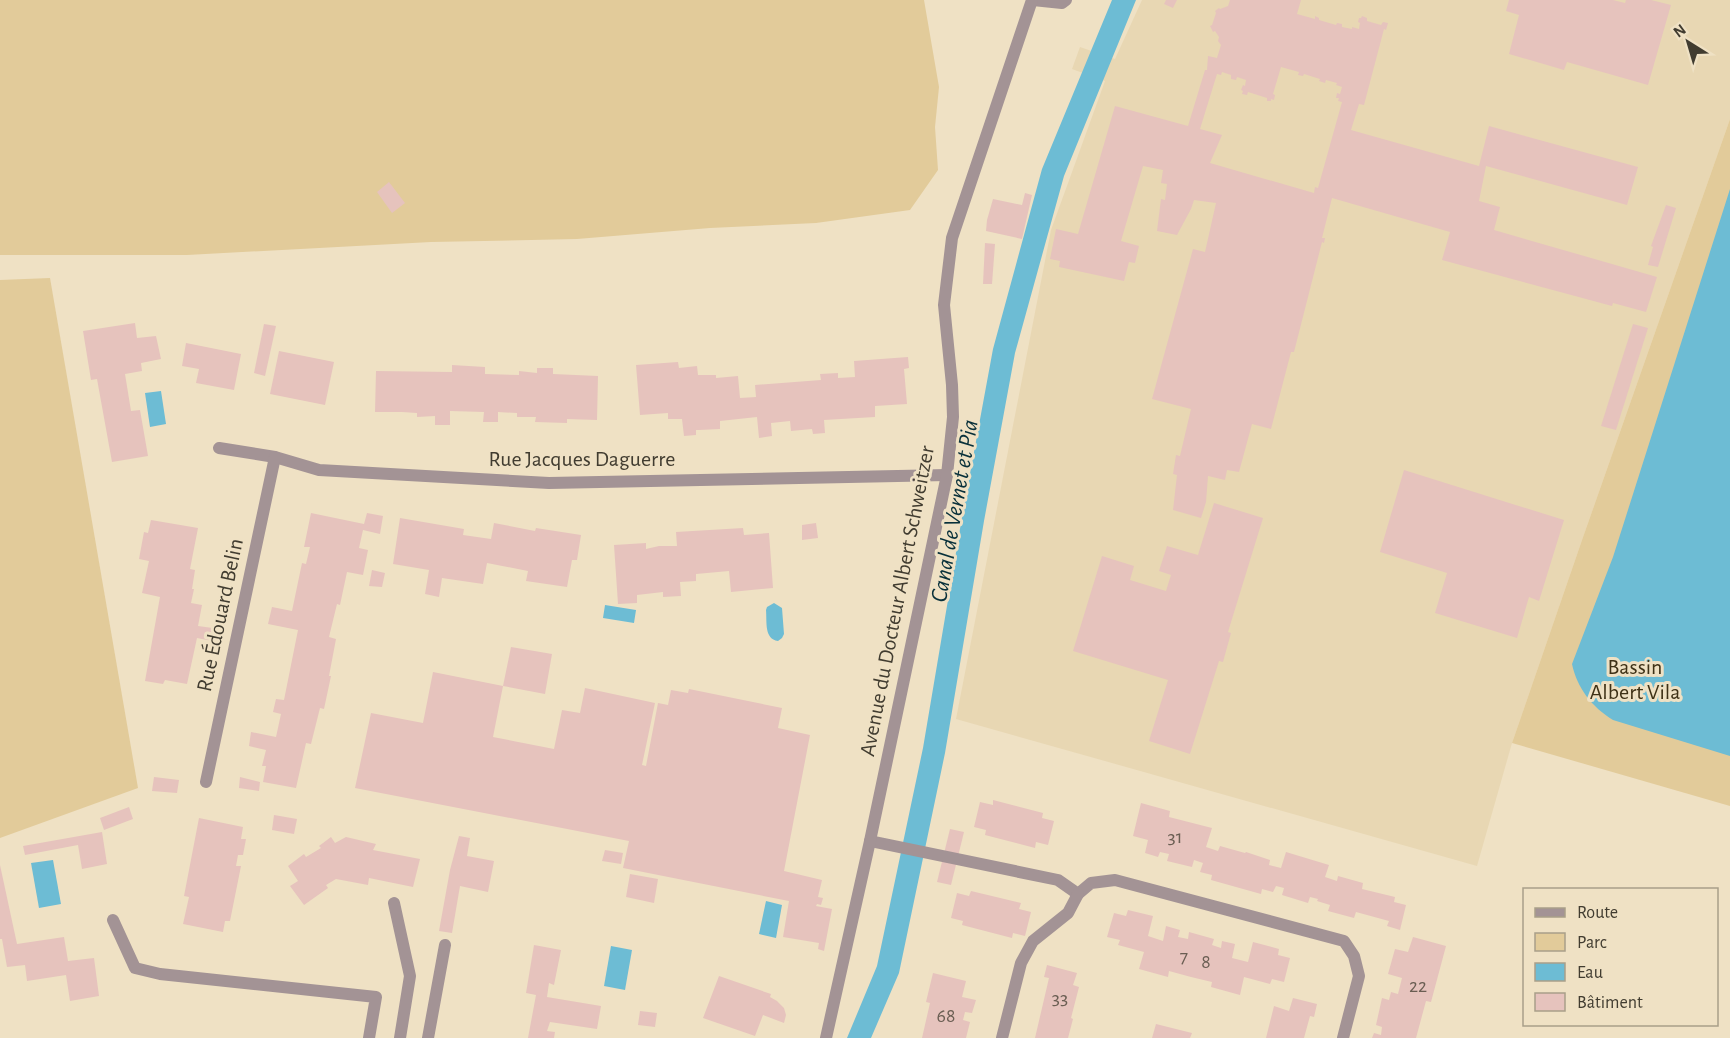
<svg xmlns="http://www.w3.org/2000/svg" width="1730" height="1038" viewBox="0 0 1730 1038" font-family="'Alegreya Sans',sans-serif">
	<style>
		.built { fill: #e8d7b3 }
		.green { fill: #e2cb9a }
		.water { fill: #6dbcd4 }
		.building { fill: #e6c3bd; fill-rule: evenodd }
		.lines { fill: none; stroke-linecap: round; stroke-linejoin: round }
		.service { stroke: #a39395; stroke-width: 12 }
		.minor { stroke: #a39395; stroke-width: 12 }
		.labels { text-anchor: middle; dominant-baseline: central; stroke-width: 6; stroke-linejoin: round; paint-order: stroke }
		.number-label { font-size: 20px; fill: #6a5e53 }
		.street-label { font-size: 22px; fill: #413c30; stroke: #efe1c4 }
		.park-label { font-size: 22px; fill: #3e3116; stroke: #efe1c4 }
		.water-label { font-size: 24px; font-style: italic; fill: #08303a; stroke: #efe1c4 }
	</style>
	<rect width="100%" height="100%" fill="#efe1c4"/>
	<path class="built" d="M1142 0H1730V119L1582 540 1512 743 1477 866 956 719 1051 230 1105 81 1072 69 1080 47 1115 59Z"/>
	<g class="green">
		<path d="M0 0H924L939 87 935 127 938 170 910 210 816 223 710 228 577 239 431 242 187 255H0Z"/>
		<path d="M1730 119V806L1512 743 1582 540Z"/>
		<path d="M50 278 138 788 0 838V280Z"/>
	</g>
	<g class="water">
		<path d="M1112 0H1136L1064 176 1015 353 984 521 945 753 899 973 871 1038H847L877 966 923 748 962 517 993 349 1042 169Z"/>
		<path d="M1730 189V756L1613 720C1592 707 1577 688 1572 664L1613 557Z"/>
		<path d="M161 391 166 424 150 427 145 393Z"/>
		<path d="M774 603 782 608 784 634 782 638 778 641C764 639 767 622 766 610L767 607Z"/>
		<path d="M605 605 636 610 634 623 603 618Z"/>
		<path d="M53 860 61 904 39 908 31 863Z"/>
		<path d="M766 901 782 905 776 938 759 934Z"/>
		<path d="M611 946 632 950 625 990 604 986Z"/>
	</g>
	<g class="building">
		<path d="M1166 0H1177L1173 8 1164 4Z"/>
		<path d="M1230 0H1301L1297 14 1315 19V16L1319 18V20L1336 25 1337 23 1342 24V27L1352 29V27L1359 29 1360 23 1358 22 1359 18H1361L1362 16 1367 18V21L1381 25 1383 22 1388 23 1386 30 1384 29 1364 105 1359 104 1351 130 1479 166 1489 126 1638 167 1627 205 1486 166 1479 201 1500 207 1494 230 1657 277 1646 312 1613 303 1612 306 1442 260 1450 232 1332 198 1322 238H1325L1324 243 1322 242 1294 352H1291L1271 429 1252 424 1239 472 1227 470 1225 480 1208 476 1206 502 1201 518 1173 510 1177 475 1173 474 1176 455 1180 456 1191 409 1152 399 1193 249 1205 252 1216 203 1194 200 1191 209 1177 235 1157 231 1161 199 1165 200 1167 184 1161 183 1163 170 1143 166 1121 241 1139 246 1135 263 1129 262 1124 281 1059 267 1060 261 1050 259 1056 229 1078 234 1115 106 1188 126 1205 70H1207L1208 56 1217 58 1221 45 1218 41 1219 37 1215 31 1213 32 1210 26 1212 25 1216 13 1215 11 1219 8 1220 9 1228 6ZM1281 67 1299 72 1298 75 1303 76 1304 74 1320 79 1319 81 1325 83 1326 80 1337 83 1336 85 1342 87 1340 94 1337 93 1336 98H1339L1338 101 1342 102 1318 188 1315 187 1314 193 1210 163 1222 135 1200 129 1217 74 1221 75 1222 72 1231 75V79L1236 80 1237 77 1246 80 1245 86 1243 85 1241 90 1243 91 1242 94 1247 95 1248 92 1267 98V101H1271V99L1274 100 1275 95 1273 94Z"/>
		<path d="M1509 0H1613L1625 3 1626 0H1651L1671 5 1648 85 1567 62 1564 70 1509 54 1519 15 1506 11Z"/>
		<path d="M389 182 405 203 392 213 377 192Z"/>
		<path d="M1025 193 1032 195 1022 239 986 231 987 220 993 199 1022 205Z"/>
		<path d="M1666 205 1676 208 1658 267 1648 265 1653 247 1651 246Z"/>
		<path d="M985 243 995 244 992 284H983Z"/>
		<path d="M135 323 137 338 156 336 161 359 141 363 142 371 125 374 131 411 140 410 148 456 112 462 97 379 91 380 83 331Z"/>
		<path d="M264 324 276 326 265 376 254 373Z"/>
		<path d="M1633 324 1648 328 1616 430 1601 426Z"/>
		<path d="M186 343 241 354 234 390 196 383 199 369 182 366Z"/>
		<path d="M279 351 334 362 325 405 270 394Z"/>
		<path d="M908 357 909 368 904 369 907 404 875 406V417L824 420 825 433 813 434 812 429 791 431 790 421 771 423 772 436 759 438 757 417 720 421V429L699 430H696V435L684 436 682 419H668V413L640 415 636 365 678 362 679 368 697 366 698 375H716V378L738 376 740 398 756 397 755 385 821 380 820 374 838 373V378L855 377 854 361Z"/>
		<path d="M452 365 485 367V374L519 375V371L537 373V368H553V374L598 376 597 420 567 419V423L535 422 536 417H517V413L498 412V422H483L484 412 450 411V425H435V416L417 417V413L402 412H375L376 371 452 372Z"/>
		<path d="M1404 470 1564 520 1539 601 1529 597 1517 638 1435 613 1447 573 1380 552Z"/>
		<path d="M1214 503 1263 518 1228 632 1231 633 1223 662 1219 661 1190 754 1149 741 1168 680 1073 651 1102 556 1134 566 1130 580 1166 591 1171 575 1159 571 1167 546 1198 555Z"/>
		<path d="M311 513 364 524 367 513 383 516 380 534 363 530 359 548 368 550 363 575 347 572 340 605 337 604 329 637 336 639 329 676H331L324 709 320 708 311 744 306 743 296 788 263 782 266 766H262L266 750 249 746 251 732 276 737 281 714 273 712 276 699 284 700 298 630 268 624 272 607 292 611 302 563 306 564 310 547H304Z"/>
		<path d="M400 518 464 529 463 535 491 539 494 523 535 531 536 528 581 535 577 560H572L567 587 526 581 528 571 487 563 483 584 442 578 439 597 425 594 429 570 393 564Z"/>
		<path d="M151 520 198 528 190 569 195 570 192 589H194L191 603 202 605 198 626 220 629 217 642 197 638 187 684 165 680 163 684 145 681 160 597 142 593 149 561 139 559 144 532 148 533Z"/>
		<path d="M816 523 818 538 802 540V525Z"/>
		<path d="M743 528 744 535 769 533 773 588 731 592 729 571 696 574V581L680 582 681 596 663 597V592L637 595V603L618 604 614 545 646 543V549L659 546H677L676 532Z"/>
		<path d="M372 570 385 573 382 587 369 586Z"/>
		<path d="M511 647 552 654 545 694 503 686Z"/>
		<path d="M433 672 503 686 493 737 554 749 562 710 580 713 585 688 655 703 642 765 646 766 658 703 668 705 671 690 688 693 689 689 782 708 778 728 810 735 784 871 822 880 818 897 823 898 821 905 817 904 816 906 832 909 824 951 818 949 819 943 783 937 789 901 623 868 629 841 355 788 371 713 423 723Z"/>
		<path d="M154 777 179 780 177 793 152 791Z"/>
		<path d="M240 777 260 782 259 791 239 788Z"/>
		<path d="M993 800 1043 813 1042 818 1054 821 1048 845 1036 842 1035 848 985 835 986 830 974 827 980 802 993 805Z"/>
		<path d="M1141 803 1170 811 1169 817 1212 828 1206 847 1218 851 1220 846 1245 853 1246 852 1270 860 1269 865 1281 868 1286 852 1329 865 1325 877 1337 881 1338 876 1363 883 1362 889 1395 897 1394 902 1406 905 1400 930 1387 926 1389 921 1356 912 1354 918 1328 911 1330 905 1317 901 1318 899 1310 897 1308 903 1282 895 1284 888 1276 886 1273 892 1262 889 1261 894 1211 880 1212 875 1200 872 1203 863 1194 860 1192 867 1167 861 1169 854 1160 852 1158 857 1145 853 1148 840 1133 836Z"/>
		<path d="M129 807 133 819 104 830 100 818Z"/>
		<path d="M274 815 297 819 294 834 272 830Z"/>
		<path d="M199 818 243 827 241 839H246L243 855H238L236 866H241L230 921H225L223 932 183 924 189 897 184 896Z"/>
		<path d="M950 829 964 832 951 885 937 882Z"/>
		<path d="M102 832 107 864 82 869 78 845 25 855 23 846Z"/>
		<path d="M459 836 470 838 467 856 494 861 488 892 460 886 452 933 439 931 450 870Z"/>
		<path d="M331 837 335 843 346 837 376 844 373 850 420 859 413 887 369 878 368 885 336 879 326 885 328 888 304 905 290 886 298 881 288 866 304 854 306 857 321 848 319 846Z"/>
		<path d="M605 850 623 853 621 864 602 861Z"/>
		<path d="M0 865 17 944 64 937 68 961 94 958 99 996 70 1001 66 975 27 981 25 965 7 967 2 939H0Z"/>
		<path d="M630 874 658 879 654 903 626 897Z"/>
		<path d="M971 891 1021 903 1019 909 1031 912 1025 936 1013 933 1012 938 962 925 963 921 951 918 957 893 969 896Z"/>
		<path d="M1128 910 1153 916 1148 936 1163 941 1166 926 1180 930 1178 937 1188 939 1189 932 1214 939 1212 945 1221 948 1222 941 1235 944 1232 958 1248 962 1253 942 1279 949 1278 955 1290 958 1284 982 1272 979 1270 984 1244 977 1240 995 1211 987 1212 982 1191 977 1169 971 1168 977 1139 969 1144 952 1118 945 1120 940 1107 937 1114 913 1126 916Z"/>
		<path d="M1413 937 1446 946 1431 1002 1426 1001 1416 1038H1372L1374 1033 1381 1035 1382 1027 1376 1025 1382 998 1389 1000 1391 992 1398 994 1402 978 1388 974 1395 949 1408 952Z"/>
		<path d="M534 945 561 950 554 985 549 983 547 997 601 1006 597 1029 550 1022 547 1031 555 1032 554 1038H528L536 995 526 993Z"/>
		<path d="M1047 965 1077 973 1073 985 1079 987 1071 1018 1073 1019 1068 1038H1035L1049 978 1044 977Z"/>
		<path d="M933 973 966 981 962 997 976 1000 972 1013 965 1012 963 1020 970 1022 966 1038H922L930 1003 926 1002Z"/>
		<path d="M719 976 771 994 770 997 777 1001 784 1008 786 1015 784 1023 763 1015 755 1036 703 1018Z"/>
		<path d="M1293 998 1317 1004 1314 1017 1310 1016 1304 1038H1266L1274 1006 1289 1011Z"/>
		<path d="M640 1011 657 1013 655 1027 638 1025Z"/>
		<path d="M1156 1024 1192 1033 1190 1038H1152Z"/>
	</g>
	<g class="lines">
		<g class="service">
			<path d="M1033 0 1062 3 1066 0"/>
			<path d="M870 841 1058 880 1078 894 1091 883 1115 880 1344 941 1354 956 1359 976 1343 1038"/>
			<path d="M394 903 410 976 400 1038"/>
			<path d="M113 920 135 968 160 974 376 997 369 1038"/>
			<path d="M428 1038 445 945"/>
			<path d="M1002 1038 1021 963 1033 941 1068 913 1078 894"/>
		</g>
		<g class="minor">
			<path d="M219 448 275 457 319 470 549 483 947 475"/>
			<path d="M206 782 275 457"/>
			<path d="M826 1038 870 841 947 475 953 417 952 385 944 305 952 238 1032 0"/>
		</g>
	</g>
	<g class="labels">
		<g class="number-label">
			<text x="1175" y="837">31</text>
			<text x="1184" y="957">7</text>
			<text x="1206" y="962">8</text>
			<text x="1418" y="986">22</text>
			<text x="1060" y="998">33</text>
			<text x="946" y="1016">68</text>
		</g>
		<g class="street-label">
			<text x="582" y="459">Rue Jacques Daguerre</text>
			<text transform="translate(897 601) rotate(-79)">Avenue du Docteur Albert Schweitzer</text>
			<text transform="translate(220 615) rotate(-78)">Rue Édouard Belin</text>
		</g>
		<g class="park-label">
			<text x="1635" y="667">Bassin<tspan x="1635" dy="25">Albert Vila</tspan></text>
		</g>
		<g class="water-label">
			<text transform="translate(955 511) rotate(-80)">Canal de Vernet et Pia</text>
		</g>
	</g>
	<rect x="1523" y="888" width="195" height="138" fill="#efe1c4" stroke="#a99f89" stroke-width="1.5"/>
	<rect x="1535" y="908" width="30" height="9" fill="#a39395" stroke="#a99f89" stroke-width="1.5"/>
	<text x="1577" y="918" font-size="18" fill="#413c30">Route</text>
	<rect x="1535" y="933" width="30" height="18" fill="#e2cb9a" stroke="#a99f89" stroke-width="1.5"/>
	<text x="1577" y="948" font-size="18" fill="#413c30">Parc</text>
	<rect x="1535" y="963" width="30" height="18" fill="#6dbcd4" stroke="#a99f89" stroke-width="1.5"/>
	<text x="1577" y="978" font-size="18" fill="#413c30">Eau</text>
	<rect x="1535" y="993" width="30" height="18" fill="#e6c3bd" stroke="#a99f89" stroke-width="1.5"/>
	<text x="1577" y="1008" font-size="18" fill="#413c30">Bâtiment</text>
	<g transform="translate(1688 42) rotate(323)" stroke="#efe1c4" stroke-width="4.5" paint-order="stroke">
	<path d="M0-4.5L10 22L0 15L-10 22Z" fill="#413c30"/>
	<text y="-9" font-size="16" font-weight="bold" text-anchor="middle" fill="#413c30">N</text>
	</g>
</svg>
